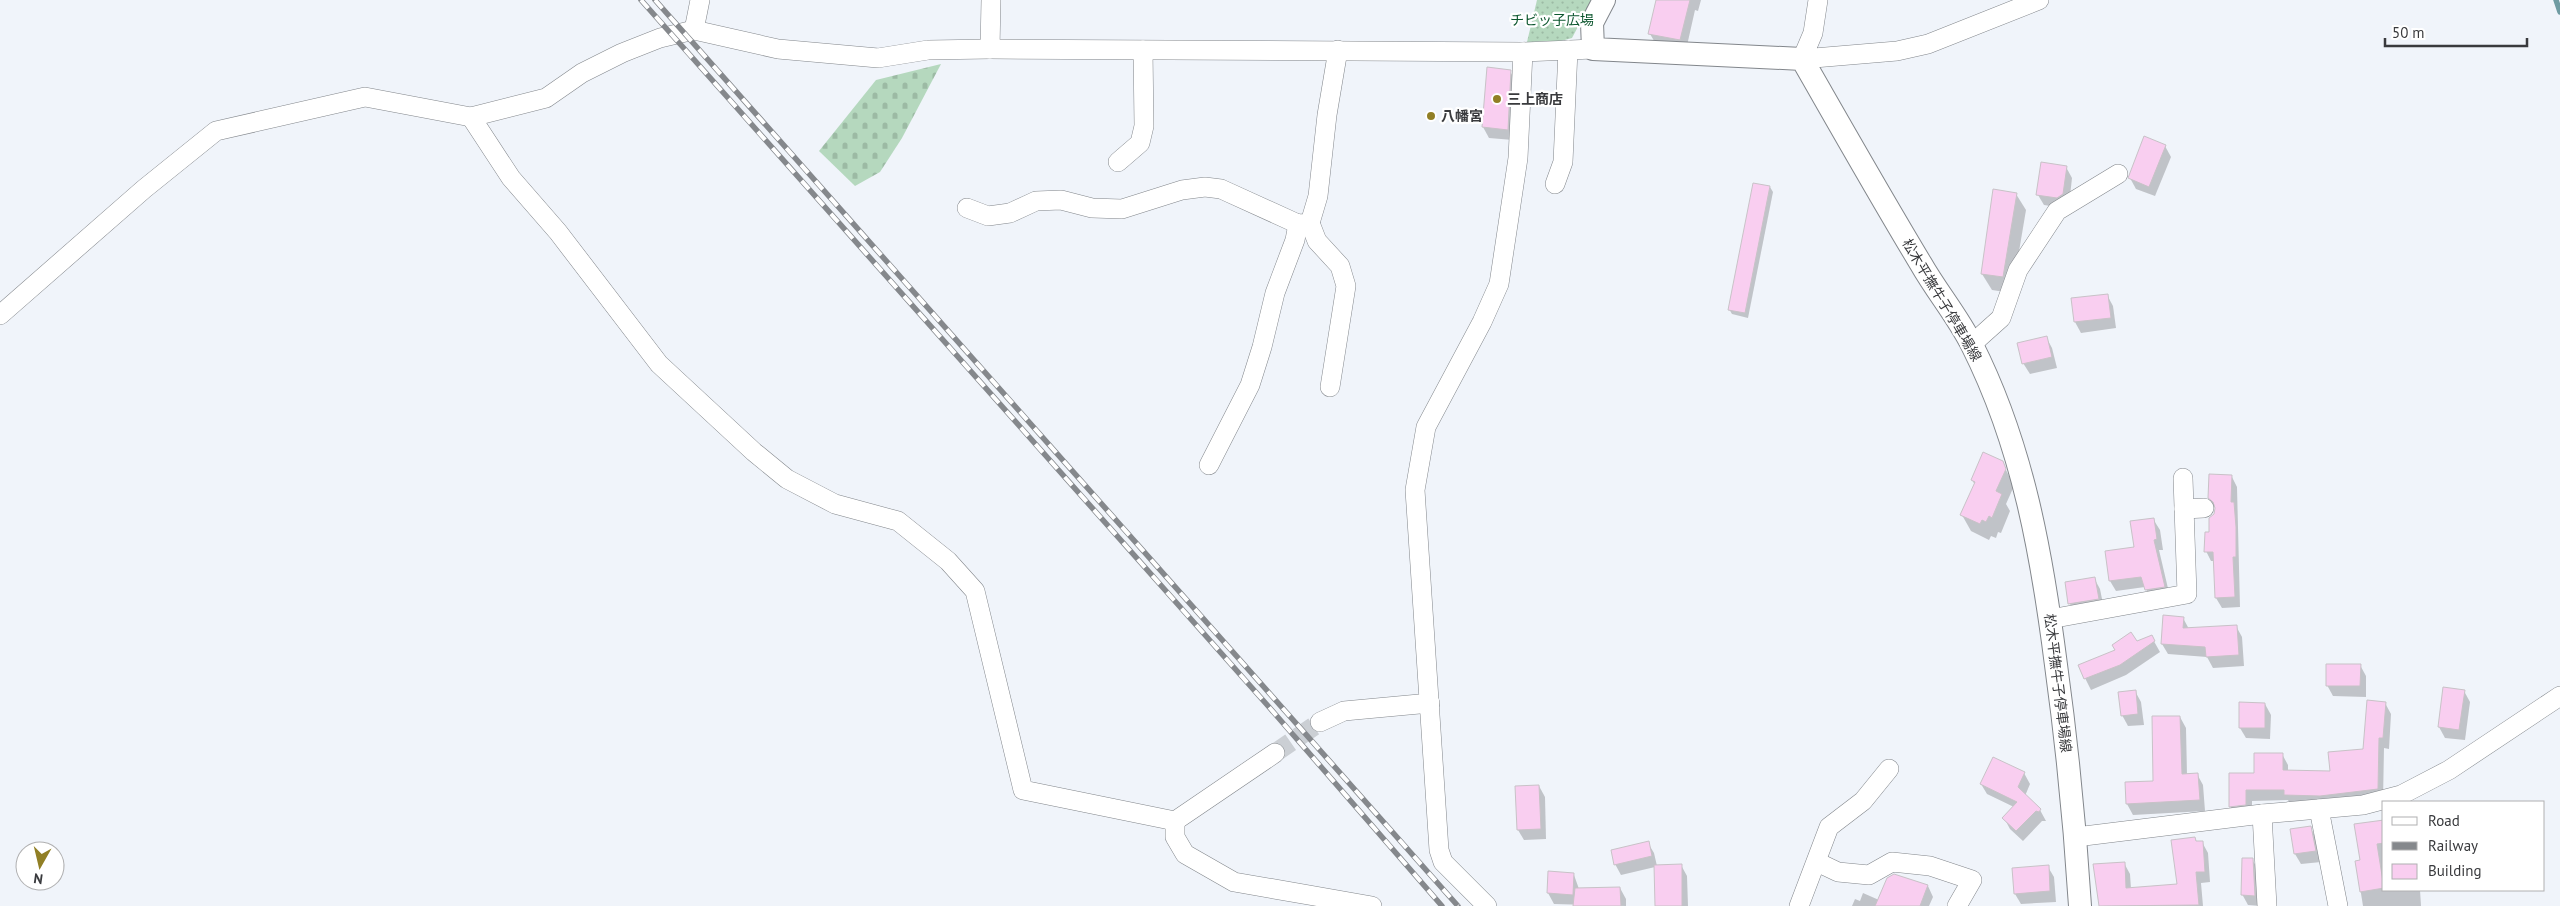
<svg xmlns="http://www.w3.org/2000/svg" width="2560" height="906" viewBox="0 0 2560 906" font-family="'PT Sans','Noto Sans JP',sans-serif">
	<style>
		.cemetery { fill: url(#cemetery-stones) }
		.park { fill: url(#park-dots) }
		.shadow { fill: #0003 }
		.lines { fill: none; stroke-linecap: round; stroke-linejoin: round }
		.stream { stroke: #6f9ba2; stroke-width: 5.5 }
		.building { fill: #f9cef0; stroke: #c8c2c7 }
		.minor-tunnel { stroke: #cbcfd4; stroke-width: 19; stroke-dasharray: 19 9; stroke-linecap: butt }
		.minor-casing { stroke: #82868b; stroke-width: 20 }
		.major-casing { stroke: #82868b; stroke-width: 24 }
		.minor { stroke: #fff; stroke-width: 19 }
		.major { stroke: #fff; stroke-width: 22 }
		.rail-casing { stroke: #85888c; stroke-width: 5.5 }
		.rail { stroke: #fff; stroke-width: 4; stroke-dasharray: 11; stroke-linecap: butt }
		.poi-dot { fill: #917f25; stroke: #fff; stroke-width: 2 }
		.labels { text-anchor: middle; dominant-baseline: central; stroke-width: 4.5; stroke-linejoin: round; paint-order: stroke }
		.park-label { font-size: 14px; fill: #0d572f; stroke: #fff }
		.poi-label { font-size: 14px; font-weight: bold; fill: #393a3d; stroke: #fff; text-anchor: start }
		.street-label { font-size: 14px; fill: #393a3d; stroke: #fff }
	</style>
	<defs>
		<pattern id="cemetery-stones" width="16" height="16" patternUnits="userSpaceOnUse" patternTransform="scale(1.25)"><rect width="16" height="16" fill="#b5d8be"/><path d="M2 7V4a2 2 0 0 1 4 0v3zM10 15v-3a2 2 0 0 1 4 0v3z" fill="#9cbaa4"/></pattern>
		<pattern id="park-dots" width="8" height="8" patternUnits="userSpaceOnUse" patternTransform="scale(1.25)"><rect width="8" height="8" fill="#b5d8be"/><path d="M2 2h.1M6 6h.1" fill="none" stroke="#9cbaa4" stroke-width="1.8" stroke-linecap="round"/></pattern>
	</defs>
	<rect width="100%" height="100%" fill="#f0f4fa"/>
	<path class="cemetery" d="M941 64 902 138 880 172 855 186 819 151 876 80Z"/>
	<path class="park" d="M1537 0H1592L1572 38 1561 41 1527 42Z"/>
	<g class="shadow">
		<path d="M1658 0H1701L1698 11 1695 10 1686 50 1656 44 1650 34Z"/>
		<path d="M1510 71 1516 82 1513 140 1489 138 1483 127Z"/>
		<path d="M2165 146 2171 157 2155 196 2136 189 2130 178Z"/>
		<path d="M2066 167 2072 178 2069 205 2064 208 2044 205 2038 195Z"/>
		<path d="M1770 187 1773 192 1748 318 1732 314 1729 309Z"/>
		<path d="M2016 194 2026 210 2012 293 1992 290 1982 274Z"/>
		<path d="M2107 295 2113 306 2116 328 2081 333 2075 322 2072 299Z"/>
		<path d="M2046 337 2052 348 2057 368 2030 374 2023 363Z"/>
		<path d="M2002 462 2014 486 2006 504 2010 511 2001 533 1998 532 1996 538 1991 536 1989 540 1971 531 1962 515 1975 485 1972 480Z"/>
		<path d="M2232 477 2237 487 2240 607 2222 608 2216 598 2215 561H2211L2206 551 2215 514V508L2209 497Z"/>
		<path d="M2153 519 2160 530 2163 550H2159L2170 597 2152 601 2145 587 2116 591 2110 581Z"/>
		<path d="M2094 578 2100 589 2104 609 2076 614 2070 604 2066 583Z"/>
		<path d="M2183 618 2189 629 2236 626 2242 637 2244 666 2213 668 2207 657 2168 654 2162 644Z"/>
		<path d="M2151 636 2160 652 2126 675 2091 690 2079 666Z"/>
		<path d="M2360 665 2366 676V697L2333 696 2327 685Z"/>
		<path d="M2135 691 2141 702 2144 725 2128 726 2122 715Z"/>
		<path d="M2464 691 2470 702 2465 740 2445 738 2439 727Z"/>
		<path d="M2385 703 2391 714 2389 749 2384 748 2383 800 2291 806 2288 800 2252 801V815L2236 817 2230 806 2255 774 2282 754 2288 765V772L2331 773 2364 751Z"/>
		<path d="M2265 704 2271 715 2270 739 2246 738 2240 728Z"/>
		<path d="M2180 717 2186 728 2187 775 2197 774 2203 785 2205 811 2133 815 2127 804 2126 783 2155 782Z"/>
		<path d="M2024 773 2030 784 2025 796 2040 810 2046 821H2042L2023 841 2010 829 2004 818 2014 807 1987 794 1981 784Z"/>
		<path d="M1539 786 1545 797 1546 839 1524 840 1518 830Z"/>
		<path d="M2384 821V890H2420L2421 906H2363L2356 862H2361Z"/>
		<path d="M2310 827 2316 838 2321 862 2301 864 2295 854Z"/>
		<path d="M2195 838 2197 843 2202 842 2208 853 2210 882 2201 883 2203 906H2100L2094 865 2124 863 2130 874 2131 889 2179 885Z"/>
		<path d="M1648 843 1654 853 1657 866 1681 865 1687 876 1688 906H1656L1655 867 1621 875 1615 864Z"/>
		<path d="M2252 860 2259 870 2261 906 2248 905 2242 894Z"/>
		<path d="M2048 867 2054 877 2056 902 2021 904 2015 894Z"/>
		<path d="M1574 875 1579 889 1620 888 1626 899V906L1554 904 1548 893Z"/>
		<path d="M1895 875 1928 886 1933 897 1929 906H1852L1855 899 1860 901 1863 893 1879 900Z"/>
	</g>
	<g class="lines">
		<path class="stream" d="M2556 0 2560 12"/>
	</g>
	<g class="building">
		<path d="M1656 0H1690L1680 40 1648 34Z"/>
		<path d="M1487 67 1511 70 1508 130 1482 127Z"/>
		<path d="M2144 136 2166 145 2149 187 2128 178Z"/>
		<path d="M2041 162 2067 166 2063 194 2057 198 2036 195Z"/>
		<path d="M1753 183 1770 186 1745 313 1728 310Z"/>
		<path d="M1993 189 2017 193 2003 277 1981 274Z"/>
		<path d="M2108 294 2111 318 2074 322 2071 298Z"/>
		<path d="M2047 336 2052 357 2022 364 2017 343Z"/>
		<path d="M1983 452 2003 461 2006 469 1996 491 2002 494 1992 518 1989 516 1986 522 1982 520 1980 524 1960 515 1975 482 1971 480Z"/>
		<path d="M2209 474 2232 475 2231 502H2234L2236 527V557H2233L2235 597 2215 598 2213 552H2204L2205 532H2209V518L2214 514 2215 508 2213 502 2208 498Z"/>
		<path d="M2154 518 2157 539 2154 540 2165 587 2145 590 2141 577 2109 581 2105 551 2134 547 2130 521Z"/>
		<path d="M2095 577 2099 599 2068 604 2065 582Z"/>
		<path d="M2163 615 2184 617 2183 628 2237 625 2239 655 2206 657 2205 647 2161 644Z"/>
		<path d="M2131 632 2137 641 2152 635 2155 641 2120 665 2084 679 2078 665 2115 650 2112 645Z"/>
		<path d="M2326 664H2361L2360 686H2326Z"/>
		<path d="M2443 687 2465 690 2459 730 2438 727Z"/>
		<path d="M2136 690 2138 714 2121 716 2118 692Z"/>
		<path d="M2367 700 2386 702 2383 738H2379L2378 789 2320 796 2284 795V790H2246V805L2229 807V773H2254V753H2283V770L2330 771 2328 752 2363 749Z"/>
		<path d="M2239 702 2265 703V728H2239Z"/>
		<path d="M2152 716H2180L2182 774 2198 773 2200 800 2126 804 2125 782 2153 781Z"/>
		<path d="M1993 757 2025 772 2018 787 2041 809 2039 812 2036 811 2016 831 2002 818 2017 802 1980 784Z"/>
		<path d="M1539 785 1541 829 1517 830 1515 786Z"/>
		<path d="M2384 820V843L2377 844 2384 888 2360 892 2355 861 2360 860 2354 824Z"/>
		<path d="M2311 826 2316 851 2294 854 2290 829Z"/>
		<path d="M2195 837 2196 841H2203L2205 872H2196L2199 905 2099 906 2093 864 2125 862 2126 888 2177 884 2171 840Z"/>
		<path d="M1649 841 1652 856 1614 865 1611 850Z"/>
		<path d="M2242 858H2253L2255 896 2241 895Z"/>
		<path d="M1682 864V906H1655L1654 865Z"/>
		<path d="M2049 865 2050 891 2014 894 2012 868Z"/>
		<path d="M1548 871 1574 873 1573 895 1547 893Z"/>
		<path d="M1894 874 1928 885 1920 906H1875L1887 878Z"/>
		<path d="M1620 887 1621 906H1573L1575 888Z"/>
	</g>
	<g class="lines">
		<path class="minor-tunnel" d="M1275 753 1320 722"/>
		<g class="minor-casing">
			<g id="minor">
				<path d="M1818 0 1813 33 1802 59 1897 51 1928 44 2039 0"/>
				<path d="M694 30 700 0"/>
				<path d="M990 49 991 0"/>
				<path d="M471 117 511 178 558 232 659 364 754 452 787 479 835 504 898 521 948 561 975 591 1023 790 1175 821 1275 753"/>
				<path d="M1118 162 1140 143 1144 126 1143 50"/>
				<path d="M1555 184 1563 162 1568 50"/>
				<path d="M967 208 988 216 1010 213 1036 201 1061 200 1092 208 1122 209 1182 190 1205 187 1221 189 1298 224 1310 223 1318 196 1327 115 1338 50"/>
				<path d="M1310 223 1317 241 1340 266 1346 286 1330 387"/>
				<path d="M0 315 144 189 216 131 365 97 471 117 546 98 582 73 622 53 660 38 694 30 778 49 878 58 928 50 990 49 1523 52 1593 49"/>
				<path d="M1972 344 2001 318 2018 270 2057 211 2118 174"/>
				<path d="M1209 465 1250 385 1262 347 1275 293 1295 240 1298 224"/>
				<path d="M2184 509 2204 508"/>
				<path d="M2050 619 2187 594 2183 478"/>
				<path d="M1320 722 1344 711 1430 703"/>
				<path d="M2319 809 2338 906"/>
				<path d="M2262 814 2267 906"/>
				<path d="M1175 821V837L1185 854 1234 882 1372 906"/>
				<path d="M2076 837 2262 814 2363 805 2401 795 2449 770 2560 696"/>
				<path d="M1817 862 1838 872 1869 875 1892 862 1930 866 1972 880 1957 906"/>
				<path d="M1487 906 1443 862 1439 850 1415 490 1426 427 1482 322 1499 284 1518 158 1523 52"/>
				<path d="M1799 906 1829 827 1863 801 1889 769"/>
			</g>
		</g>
		<g class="major-casing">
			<path id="major" d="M1604 0 1592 23 1593 49 1802 59C1841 127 1880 196 1921 264 1937 292 1958 317 1972 345 2023 446 2042 555 2056 665 2067 745 2075 825 2080 906"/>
		</g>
		<use href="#minor" class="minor"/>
		<use href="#major" class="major"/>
		<g class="rail-casing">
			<g id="rail">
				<path d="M641 0 1269 707 1442 906"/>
				<path d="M655 0 1458 906"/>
			</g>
		</g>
		<use href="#rail" class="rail"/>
	</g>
	<g class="poi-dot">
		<circle cx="1497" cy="99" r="5"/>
		<circle cx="1431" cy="116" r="5"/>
	</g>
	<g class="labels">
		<g class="park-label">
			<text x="1552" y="20">チビッ子広場</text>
		</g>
		<g class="poi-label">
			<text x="1507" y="99">三上商店</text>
			<text x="1441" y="116">八幡宮</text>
		</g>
		<g class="street-label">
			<text transform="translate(1942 300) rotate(59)">松木平撫牛子停車場線</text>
			<text transform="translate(2058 683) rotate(83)">松木平撫牛子停車場線</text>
		</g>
	</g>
	<rect x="2382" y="801" width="162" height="90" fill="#ffffff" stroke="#b0b0b1"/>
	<rect x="2392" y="817" width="25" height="8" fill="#ffffff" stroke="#b0b0b1"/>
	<text x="2428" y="826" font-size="15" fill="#393a3d">Road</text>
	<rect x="2392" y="842" width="25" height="8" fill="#85888c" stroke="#b0b0b1"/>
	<text x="2428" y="851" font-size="15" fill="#393a3d">Railway</text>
	<rect x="2392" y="864" width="25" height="15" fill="#f9cef0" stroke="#b0b0b1"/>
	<text x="2428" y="876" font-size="15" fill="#393a3d">Building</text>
	<g transform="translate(40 866) rotate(188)"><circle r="24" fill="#ffffff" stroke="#b0b0b1"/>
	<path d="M0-4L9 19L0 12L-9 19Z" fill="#917f25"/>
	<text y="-8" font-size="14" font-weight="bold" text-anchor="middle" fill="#393a3d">N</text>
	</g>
	<path d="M2385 38v8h142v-8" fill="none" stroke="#393a3d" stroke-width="2.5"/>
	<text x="2392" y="38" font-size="15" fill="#393a3d" stroke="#ffffff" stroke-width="4" paint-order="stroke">50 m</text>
</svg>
